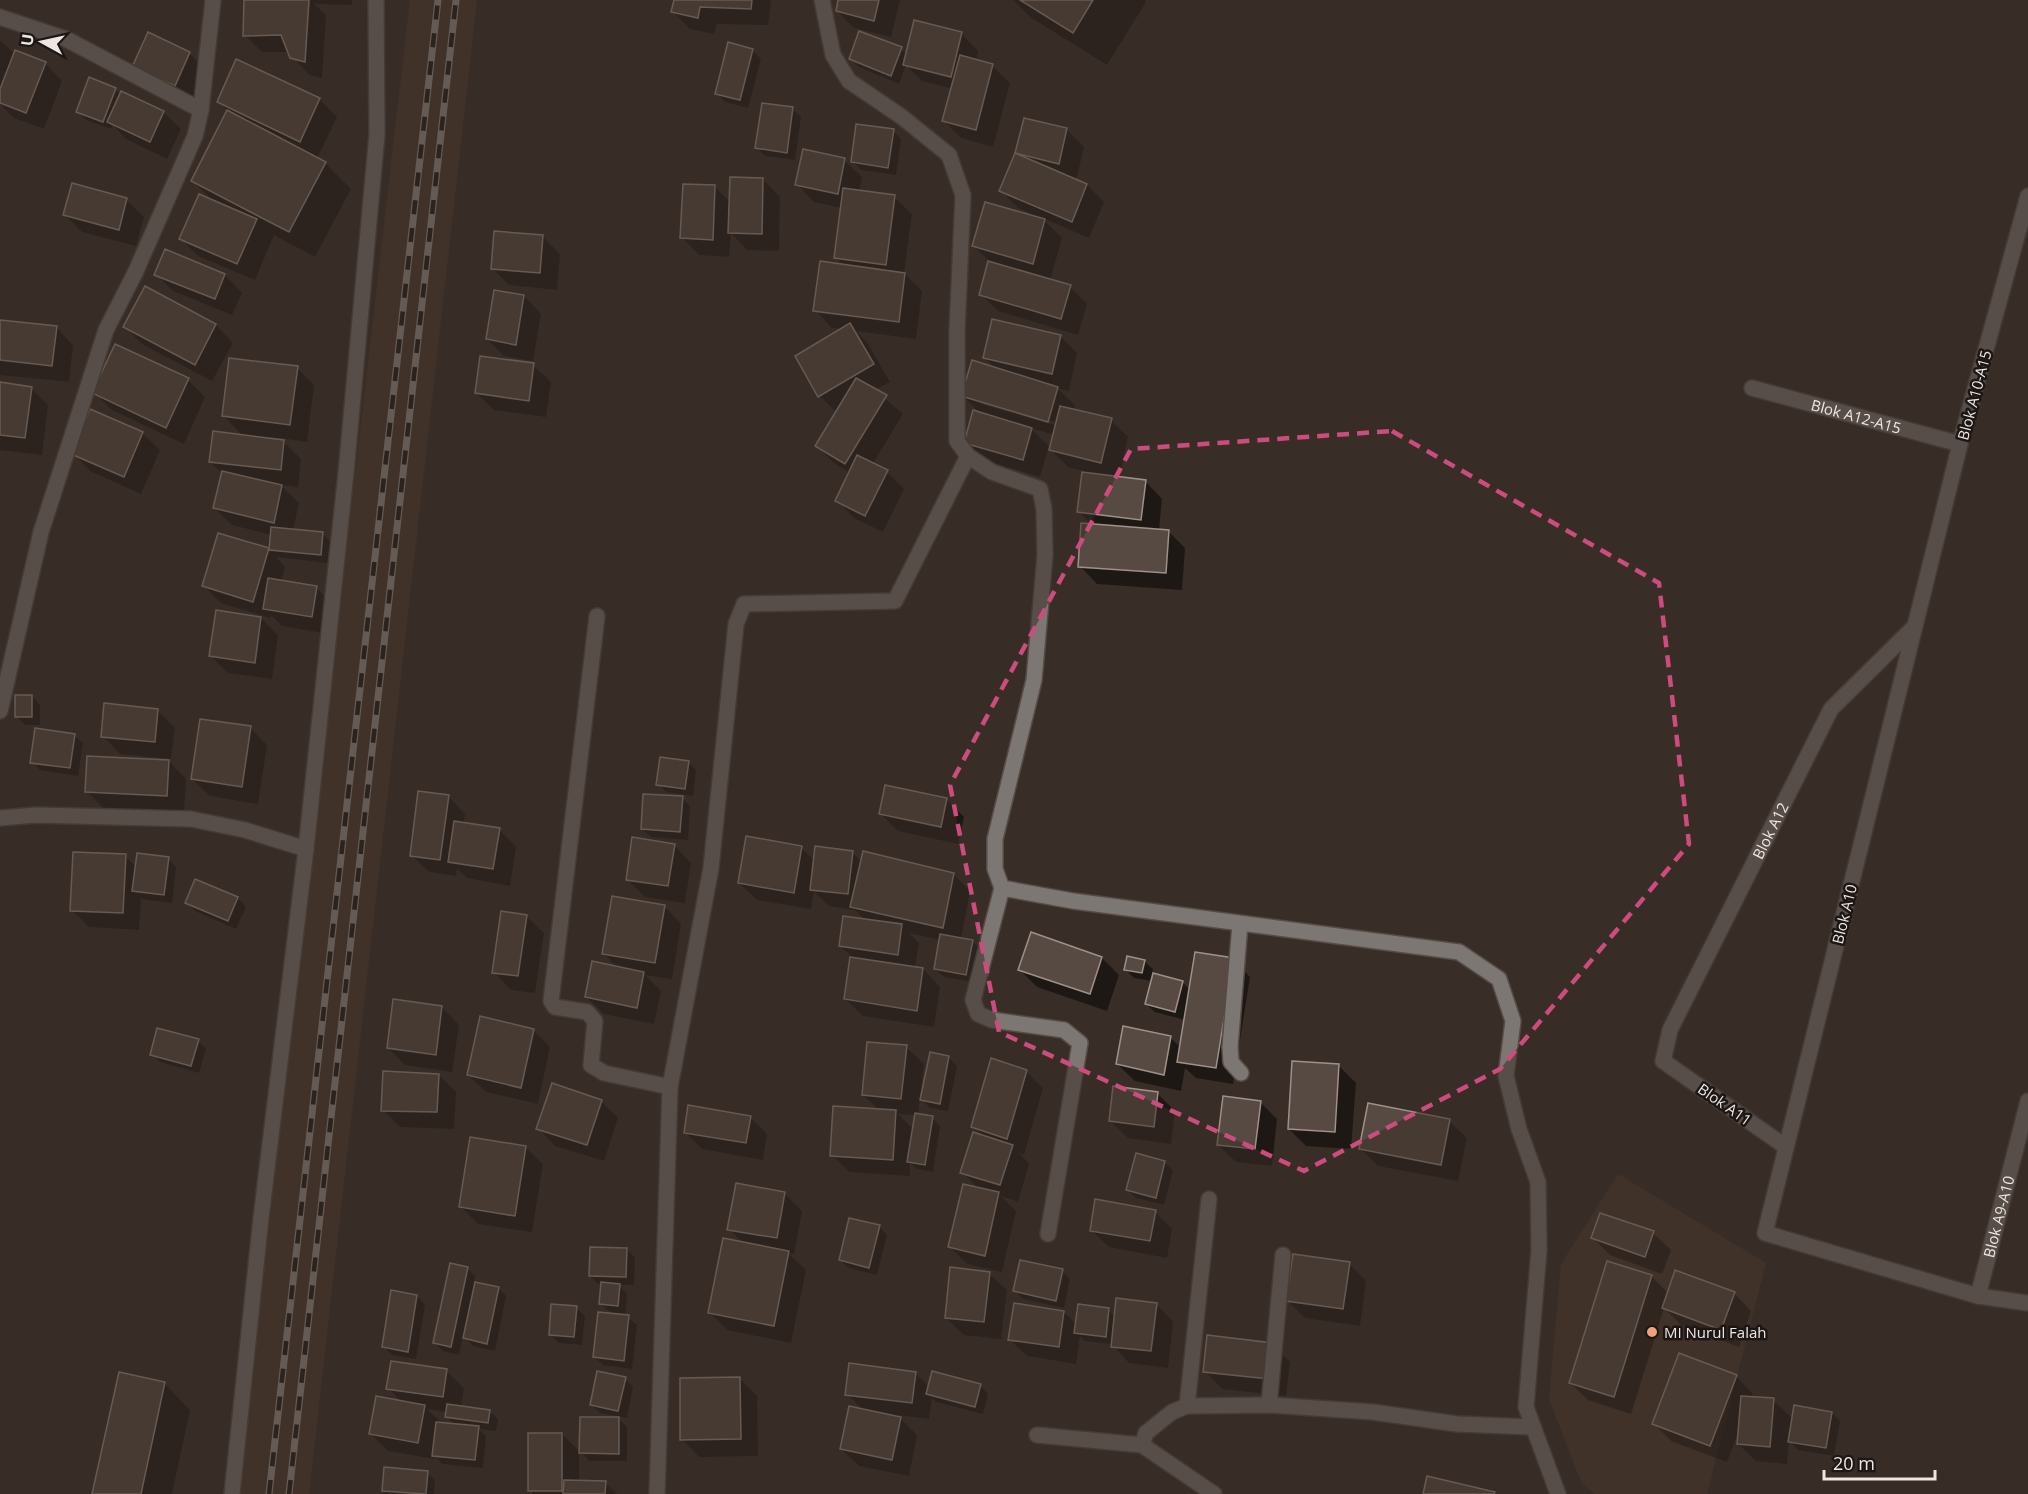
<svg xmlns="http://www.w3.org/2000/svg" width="2028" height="1494" viewBox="0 0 2028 1494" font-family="'Open Sans',sans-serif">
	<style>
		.built { fill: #49372e }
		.shadow { fill: #0007; fill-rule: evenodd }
		.building { fill: #574a43; stroke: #9f9089; stroke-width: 1.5 }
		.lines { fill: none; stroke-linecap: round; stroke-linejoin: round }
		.minor-casing { stroke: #564b45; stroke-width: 18 }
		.minor { stroke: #7d7773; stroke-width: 15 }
		.rail-casing { stroke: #9c928d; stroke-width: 7 }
		.rail { stroke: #1c1714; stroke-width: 4.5; stroke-dasharray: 14; stroke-linecap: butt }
		.marked { fill: none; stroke: #cd4c7d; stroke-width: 4.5; stroke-dasharray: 12 8; stroke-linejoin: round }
		.poi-dot { fill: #f0a279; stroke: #1c1714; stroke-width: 2 }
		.labels { text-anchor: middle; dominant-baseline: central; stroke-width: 5; stroke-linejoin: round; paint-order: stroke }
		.street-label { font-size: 15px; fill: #eee6e2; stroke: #1c1714 }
		.poi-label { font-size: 15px; fill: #eee6e2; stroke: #1c1714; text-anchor: start }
	</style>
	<rect width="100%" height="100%" fill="#392d27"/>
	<g class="built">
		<path d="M410 0H477L309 1494H237Z"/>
		<path d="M1618 1174 1766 1263 1707 1494H1594L1581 1482 1549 1399 1561 1264Z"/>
	</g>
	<g class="shadow">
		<path d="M246 0H352V5L314 4 326 15 322 78 309 75 289 52H262L245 35Z"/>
		<path d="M675 0H771L768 25 717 24 714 34 690 29 673 12Z"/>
		<path d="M840 0H900L891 37 854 28 837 11Z"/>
		<path d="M1013 0H1145L1146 2 1107 65 1030 17Z"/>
		<path d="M961 33 978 51 976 61 992 66 1010 83 993 147 961 138 944 121 953 89 922 81 906 65 899 84 859 67 850 59 901 48 907 55Z"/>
		<path d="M0 40 15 54 45 63 62 81 44 129 14 118 0 104Z"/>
		<path d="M752 50 761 59 748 108 725 102 717 93Z"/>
		<path d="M189 53 206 70 192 102 134 67Z"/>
		<path d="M237 61 320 100 337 117 317 159 325 163 351 189 315 257 274 235 255 280 198 256 181 239 214 202 193 181 228 111 219 102Z"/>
		<path d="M115 89 121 96 163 112 181 129 167 159 126 139 113 125 111 129 86 120 78 112Z"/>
		<path d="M792 109 801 117 795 160 765 156 757 148Z"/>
		<path d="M1025 120 1067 130 1084 147 1076 181 1087 185 1104 202 1089 238 1042 218 1062 238 1050 281 1070 287 1087 304 1078 335 998 311 980 294 990 262 974 246 1038 217 1018 208 1001 191 1017 154Z"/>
		<path d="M893 131 901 139 896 175 861 170 853 162Z"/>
		<path d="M844 160 862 177 859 192 894 197 912 214 904 273 922 291 916 339 856 331 867 342 890 382 875 390 903 414 872 465 887 472 904 489 883 532 854 518 837 500 850 473 834 463 817 446 837 413 820 396 842 329 832 328 815 310 844 266 836 258 842 208 814 202 797 184Z"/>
		<path d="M763 179 780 197 779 251 747 250 731 233 729 257 699 255 682 237 715 187 731 203Z"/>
		<path d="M126 200 144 217 136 246 82 232 65 215Z"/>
		<path d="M543 237 560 254 557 290 509 285 492 268Z"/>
		<path d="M165 251 225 275 242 293 232 315 173 291 156 274Z"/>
		<path d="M145 288 216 325 233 343 212 381 142 344 125 327Z"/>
		<path d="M524 296 541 314 533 361 504 356 487 339Z"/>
		<path d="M0 322 56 327 73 345 69 382 0 375Z"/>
		<path d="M1060 336 1077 353 1069 391 1057 388 1075 405 1073 411 1111 420 1128 437 1119 478 1145 481 1162 499 1159 530 1168 531 1185 548 1182 590 1097 584 1080 566 1092 525 1078 511 1083 471 1068 467 1051 450 1055 435 1030 428 1049 446 1040 477 983 460 966 442 981 414 963 396 997 370 985 358ZM981 400 1055 422V425L981 404Z"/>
		<path d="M533 365 551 382 546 417 494 410 476 393Z"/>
		<path d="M297 368 314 385 307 442 280 438 301 459 298 487 280 485 299 503 293 530 322 533 331 542 328 563 276 557 285 567 281 582 316 587 333 605 329 634 282 626 271 615 270 618 221 603 204 586 219 534 270 550 272 535 232 525 214 508 223 474 210 462 244 437 224 416Z"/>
		<path d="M188 380 205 397 184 444 112 410 94 393Z"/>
		<path d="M0 384 31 388 48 405 42 455 0 450Z"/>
		<path d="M142 433 160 450 141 494 90 471 73 453Z"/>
		<path d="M261 618 278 635 272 679 228 673 211 656Z"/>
		<path d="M32 696 40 705V725H25L17 717Z"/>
		<path d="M157 710 175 728 171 759 120 754 103 736Z"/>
		<path d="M250 728 267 745 258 804 210 796 192 779Z"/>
		<path d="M74 735 83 743 78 776 40 770 32 762Z"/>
		<path d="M169 761 186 779 184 813 104 809 87 791Z"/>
		<path d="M688 762 696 770 693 796 666 792 658 784Z"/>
		<path d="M448 796 465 814 464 824 499 829 516 847 510 886 467 878 457 869 456 876 429 872 411 855Z"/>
		<path d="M682 798 690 806 688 840 651 837 642 829Z"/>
		<path d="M947 800 964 817 958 844 898 831 881 814Z"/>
		<path d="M674 845 691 863 685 903 645 897 627 879Z"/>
		<path d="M801 848 815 861 853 853 862 862 953 874 970 891 961 939 972 941 980 949 974 982 944 977 935 969 940 940 909 933 919 943 915 968 923 969 940 987 934 1027 863 1016 845 999 852 957 840 946 866 921 855 910 829 906 814 892 811 909 757 900 739 883Z"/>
		<path d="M125 856 136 867 168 858 176 867 172 903 141 899 139 930 89 927 72 910Z"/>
		<path d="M196 881 238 898 246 907 236 929 195 911 187 903Z"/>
		<path d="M664 906 681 924 672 979 645 975 661 991 654 1024 604 1014 586 997 618 968 603 953Z"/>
		<path d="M526 916 544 933 535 993 511 990 494 972Z"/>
		<path d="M1102 958 1119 975 1107 1011 1037 987 1020 970Z"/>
		<path d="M1233 960 1250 977 1233 1084 1196 1078 1185 1068 1181 1091 1135 1081 1117 1064 1125 1028 1171 1038 1181 1048 1185 1020 1155 1012 1146 1004 1152 981 1134 978 1126 970 1144 961 1153 969 1152 974 1182 982 1190 990Z"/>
		<path d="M442 1007 459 1025 452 1072 405 1065 388 1048Z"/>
		<path d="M533 1030 550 1047 538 1104 486 1092 468 1075Z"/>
		<path d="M198 1041 206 1049 199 1073 160 1062 152 1054Z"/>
		<path d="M906 1047 924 1064 920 1097 949 1058 957 1066 948 1111 930 1108 920 1097 918 1115 932 1118 940 1126 933 1172 917 1169 910 1163V1176L849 1172 832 1155 879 1110 863 1095ZM898 1114 916 1115 914 1130Z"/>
		<path d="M1339 1066 1356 1083 1351 1149 1306 1146 1289 1129Z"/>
		<path d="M1026 1071 1043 1088 1024 1155 1019 1153 1029 1164 1018 1202 1001 1196 1016 1211 1002 1272 967 1264 950 1247 979 1189 962 1172 984 1138 973 1126Z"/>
		<path d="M439 1075 456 1092 454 1129 400 1127 383 1110Z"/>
		<path d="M1157 1093 1175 1111 1171 1144 1128 1138 1110 1121Z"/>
		<path d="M601 1101 618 1118 604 1161 555 1146 538 1128Z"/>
		<path d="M1260 1102 1277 1119 1272 1166 1236 1162 1218 1145Z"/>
		<path d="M750 1117 767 1134 763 1160 702 1149 685 1132Z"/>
		<path d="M1449 1121 1467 1138 1458 1181 1378 1166 1361 1149Z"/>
		<path d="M525 1147 543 1164 532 1232 478 1224 460 1206Z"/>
		<path d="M1164 1162 1173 1170 1164 1205 1136 1198 1128 1190Z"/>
		<path d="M784 1193 802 1211 794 1254H789L806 1270 791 1343 727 1330 709 1312 743 1243 729 1229Z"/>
		<path d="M1155 1212 1172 1229 1167 1258 1109 1247 1091 1230Z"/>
		<path d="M1601 1215 1653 1233 1671 1250 1662 1274 1610 1255 1593 1238Z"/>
		<path d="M879 1227 887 1235 877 1275 849 1268 840 1260Z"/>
		<path d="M627 1249 635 1258 634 1285H618L627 1294 625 1316 637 1325 632 1369 603 1365 594 1357 612 1314 601 1304 603 1284H598L590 1276Z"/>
		<path d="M1349 1264 1366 1281 1360 1326 1305 1318 1288 1301Z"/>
		<path d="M467 1268 475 1276 474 1283 498 1288 506 1296 495 1351 473 1346 463 1336 459 1355 443 1351 435 1343Z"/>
		<path d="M1062 1271 1070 1279 1064 1308 1023 1299 1014 1290Z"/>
		<path d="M989 1273 1007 1290 1001 1339 964 1335 946 1318Z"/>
		<path d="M1651 1276 1669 1294 1734 1293 1751 1311 1739 1347 1681 1325 1664 1308 1631 1414 1588 1400 1570 1383Z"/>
		<path d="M417 1296 425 1305 416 1359 392 1355 383 1346Z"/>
		<path d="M1156 1304 1173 1322 1168 1368 1129 1363 1112 1344 1084 1341 1080 1336 1076 1364 1027 1356 1009 1339 1064 1312 1077 1325 1108 1309 1115 1317Z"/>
		<path d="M576 1308 585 1316 582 1345 559 1343 550 1334Z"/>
		<path d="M1272 1344 1290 1362 1286 1396 1222 1389 1205 1371Z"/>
		<path d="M446 1371 464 1388 461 1407 489 1411 498 1419 496 1431 478 1429 486 1436 483 1468 442 1464 436 1457 435 1459 388 1451 370 1433 402 1402 388 1388ZM427 1409 447 1412V1417L456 1426 442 1423Z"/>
		<path d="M915 1373 929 1387 980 1385 988 1394 983 1414 936 1402 932 1398 929 1419 897 1415 917 1435 909 1476 859 1466 841 1449 863 1410 847 1394Z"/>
		<path d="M1736 1376 1753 1394 1751 1398 1773 1400 1793 1419 1832 1413 1840 1421 1834 1456 1798 1450 1789 1441 1787 1464 1756 1461 1738 1444V1433L1727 1462 1671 1441 1654 1424Z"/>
		<path d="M739 1378 757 1396 758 1456 699 1457 682 1439Z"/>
		<path d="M625 1379 633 1387 627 1418 600 1413 591 1405Z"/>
		<path d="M165 1384 190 1410 172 1494H94Z"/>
		<path d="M619 1419 627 1427V1461H589L581 1452Z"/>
		<path d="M562 1434 579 1451V1482H605L617 1494H533L529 1490Z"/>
		<path d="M427 1472 435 1480 434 1494H386L383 1491Z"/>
	</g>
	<g class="building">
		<path d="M244 0H309L305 62 290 58 281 35 243 36Z"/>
		<path d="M674 0H752L751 9 700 7 698 18 671 12Z"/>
		<path d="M838 0H879L874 21 836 11Z"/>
		<path d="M1020 0H1093L1073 33Z"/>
		<path d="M914 20 962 32 951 77 903 65Z"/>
		<path d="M859 31 902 47 891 76 849 59Z"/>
		<path d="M148 32 190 52 175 86 132 67Z"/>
		<path d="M728 42 753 49 740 100 715 94Z"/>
		<path d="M15 50 46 62 26 113 0 103V89Z"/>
		<path d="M960 55 993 64 976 130 942 121Z"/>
		<path d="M236 59 320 98 300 142 217 102Z"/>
		<path d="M89 77 116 88 103 122 76 112Z"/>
		<path d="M121 91 164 111 150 142 107 122Z"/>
		<path d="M762 103 793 107 787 153 755 148Z"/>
		<path d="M227 110 326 162 289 232 191 181Z"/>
		<path d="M1024 118 1067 128 1059 164 1015 153Z"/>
		<path d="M856 124 894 129 888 168 851 162Z"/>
		<path d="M803 149 845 158 838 194 795 185Z"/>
		<path d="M1015 153 1087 184 1072 222 999 191Z"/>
		<path d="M730 177 763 178 762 234 728 233Z"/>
		<path d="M72 183 127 198 119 230 63 215Z"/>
		<path d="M683 184 715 185 713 240 680 238Z"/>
		<path d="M843 188 895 195 886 265 834 258Z"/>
		<path d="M199 194 257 219 237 264 179 239Z"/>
		<path d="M985 202 1045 219 1033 264 972 246Z"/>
		<path d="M494 231 543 235 540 273 491 269Z"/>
		<path d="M165 249 225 274 215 299 154 275Z"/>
		<path d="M820 261 905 273 899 322 813 311Z"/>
		<path d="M988 261 1071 285 1061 319 979 295Z"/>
		<path d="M145 286 216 324 195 365 123 327Z"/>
		<path d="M494 290 524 295 516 345 486 339Z"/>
		<path d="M992 319 1061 335 1052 374 983 358Z"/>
		<path d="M0 320 57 326 52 366 0 360Z"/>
		<path d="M850 323 874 364 818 397 795 356Z"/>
		<path d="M115 344 189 378 166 428 92 393Z"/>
		<path d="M480 356 534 363 529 401 475 393Z"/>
		<path d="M229 358 298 366 290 425 222 416Z"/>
		<path d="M972 360 1058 387 1048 422 961 396Z"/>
		<path d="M856 378 887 395 845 464 815 446Z"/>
		<path d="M0 382 32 387 25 438 0 435Z"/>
		<path d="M1060 406 1112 418 1101 463 1049 450Z"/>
		<path d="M90 409 143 432 124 477 71 454Z"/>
		<path d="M973 410 1032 428 1023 460 964 443Z"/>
		<path d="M213 431 284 440 281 470 209 462Z"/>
		<path d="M857 455 888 470 865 516 835 501Z"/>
		<path d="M222 471 282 485 274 523 213 508Z"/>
		<path d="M1082 472 1146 480 1141 520 1077 512Z"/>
		<path d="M1081 523 1169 530 1166 573 1078 567Z"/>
		<path d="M271 527 323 532 321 555 269 550Z"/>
		<path d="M218 533 269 548 253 602 202 586Z"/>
		<path d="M268 578 317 586 312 617 263 609Z"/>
		<path d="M216 610 261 617 255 663 209 656Z"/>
		<rect x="15" y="695" width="17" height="22"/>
		<path d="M104 703 158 709 155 742 101 737Z"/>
		<path d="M200 719 251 726 242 787 191 779Z"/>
		<path d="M35 728 75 734 70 768 30 763Z"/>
		<path d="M87 756 169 760 167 796 85 792Z"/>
		<path d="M660 757 689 761 685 789 656 785Z"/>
		<path d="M885 785 947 798 941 827 879 814Z"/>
		<path d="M418 791 449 795 440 860 410 856Z"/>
		<path d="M643 794 683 796 680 832 641 829Z"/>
		<path d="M454 821 500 828 493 869 448 862Z"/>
		<path d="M746 836 802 846 794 893 738 883Z"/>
		<path d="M632 837 675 844 668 886 626 880Z"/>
		<path d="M815 846 853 851 848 894 810 890Z"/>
		<path d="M863 851 954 873 943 928 850 907Z"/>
		<path d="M73 852 126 854 123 913 70 911Z"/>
		<path d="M137 853 169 857 164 895 132 891Z"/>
		<path d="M195 879 238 897 228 921 185 903Z"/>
		<path d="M612 896 665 905 655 963 602 954Z"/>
		<path d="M501 911 527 915 518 976 492 973Z"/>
		<path d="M843 916 902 924 898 955 839 946Z"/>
		<path d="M1031 932 1102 957 1090 994 1018 970Z"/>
		<path d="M940 934 973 940 966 975 934 969Z"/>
		<path d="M1195 952 1234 958 1216 1068 1177 1062Z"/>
		<path d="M1127 956 1145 960 1142 973 1124 970Z"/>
		<path d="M850 957 923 968 917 1011 844 999Z"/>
		<path d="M592 961 644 972 637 1008 585 997Z"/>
		<path d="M1153 973 1183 981 1175 1012 1145 1004Z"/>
		<path d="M393 999 442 1006 436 1055 387 1048Z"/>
		<path d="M480 1016 534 1029 521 1088 467 1075Z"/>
		<path d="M1123 1026 1171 1036 1164 1075 1116 1064Z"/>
		<path d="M157 1028 199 1039 191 1066 150 1055Z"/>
		<path d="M867 1042 907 1045 901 1099 862 1095Z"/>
		<path d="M930 1052 949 1056 940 1104 920 1100Z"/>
		<path d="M991 1058 1027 1070 1007 1139 971 1127Z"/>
		<path d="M1292 1061 1339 1064 1335 1132 1288 1129Z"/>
		<path d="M383 1071 439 1074 437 1112 381 1111Z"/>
		<path d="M552 1083 602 1100 587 1145 536 1129Z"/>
		<path d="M1113 1086 1158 1092 1154 1127 1109 1121Z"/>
		<path d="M1223 1096 1261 1101 1255 1149 1217 1145Z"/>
		<path d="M1368 1103 1450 1119 1441 1165 1359 1149Z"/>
		<path d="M688 1105 751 1116 746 1143 684 1133Z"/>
		<path d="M833 1106 896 1110 893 1160 830 1156Z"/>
		<path d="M915 1113 933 1116 925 1165 907 1162Z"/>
		<path d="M973 1132 1013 1145 1000 1185 960 1173Z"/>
		<path d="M470 1137 526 1146 515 1216 459 1207Z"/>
		<path d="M1136 1153 1165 1161 1156 1198 1126 1190Z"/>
		<path d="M736 1183 785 1192 777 1238 727 1230Z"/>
		<path d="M963 1184 999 1192 985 1256 948 1247Z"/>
		<path d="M1095 1199 1156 1210 1150 1241 1090 1231Z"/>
		<path d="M1600 1213 1654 1231 1645 1257 1591 1238Z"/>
		<path d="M849 1218 880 1225 869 1268 839 1260Z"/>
		<path d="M723 1238 789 1251 774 1326 708 1313Z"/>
		<path d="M590 1247 627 1248 626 1277 589 1276Z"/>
		<path d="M1293 1254 1350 1262 1343 1309 1286 1301Z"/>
		<path d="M1020 1260 1063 1269 1056 1301 1013 1291Z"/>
		<path d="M1607 1261 1652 1275 1614 1397 1569 1383Z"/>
		<path d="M450 1263 468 1267 451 1347 433 1343Z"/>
		<path d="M950 1267 990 1272 984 1322 945 1318Z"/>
		<path d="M1675 1270 1735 1292 1721 1330 1662 1308Z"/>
		<path d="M475 1282 499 1287 487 1344 463 1338Z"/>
		<path d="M601 1282 620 1284 618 1306 599 1304Z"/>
		<path d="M391 1290 417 1295 408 1352 382 1347Z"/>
		<path d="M1116 1298 1157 1303 1151 1351 1111 1347Z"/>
		<path d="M1014 1303 1064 1311 1059 1347 1008 1340Z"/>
		<path d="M551 1304 577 1306 574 1337 549 1335Z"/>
		<path d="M1078 1304 1109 1308 1106 1337 1074 1333Z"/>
		<path d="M598 1312 629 1315 624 1361 593 1357Z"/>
		<path d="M1207 1335 1273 1343 1269 1379 1203 1372Z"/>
		<path d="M1679 1353 1737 1375 1710 1446 1652 1424Z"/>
		<path d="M391 1361 447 1369 443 1397 386 1389Z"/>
		<path d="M849 1363 916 1372 912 1403 845 1395Z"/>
		<path d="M597 1371 626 1377 618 1411 590 1405Z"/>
		<path d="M932 1371 981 1384 975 1407 926 1394Z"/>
		<path d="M119 1372 165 1382 141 1494H92Z"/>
		<path d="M740 1377 741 1439 680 1440V1378Z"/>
		<path d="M376 1396 425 1405 418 1443 369 1434Z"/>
		<path d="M1741 1396 1774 1398 1770 1447 1737 1444Z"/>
		<path d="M447 1404 490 1410 488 1423 445 1417Z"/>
		<path d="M1794 1405 1832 1412 1826 1448 1788 1442Z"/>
		<path d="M849 1406 901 1417 892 1460 840 1449Z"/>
		<path d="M580 1417H619V1454L579 1453Z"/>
		<path d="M436 1422 479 1426 475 1460 432 1456Z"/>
		<rect x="528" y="1433" width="34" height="58"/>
		<path d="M384 1467 428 1471 426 1494 382 1491Z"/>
		<path d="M1427 1476 1495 1492 1494 1494H1423Z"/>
		<path d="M564 1480 606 1481 605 1494H563Z"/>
	</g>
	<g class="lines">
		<g class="minor-casing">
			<g id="minor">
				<path d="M822 0 833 55 849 81 902 117 949 155 963 195 957 331V441L968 456 992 472 1040 489 1044 509 1045 555 1034 680 995 839V869L1002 888 1073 901 1459 952 1499 979 1513 1021 1506 1076 1519 1129 1538 1182 1539 1250 1526 1407 1558 1494"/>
				<path d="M0 17 66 39 201 110"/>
				<path d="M2028 196 1960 444 1765 1233 1978 1296 2028 1303"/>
				<path id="s1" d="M1752 388 1960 444"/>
				<path d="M597 616 551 1001 555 1007 587 1012 595 1021 591 1065 604 1073 670 1087"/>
				<path d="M0 711 41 532 106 330 136 271 195 136 201 110 213 0"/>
				<path d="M0 818 36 815 191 819 245 830 306 849"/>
				<path d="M1002 888 973 1000 978 1014 992 1020 1064 1030 1080 1043 1048 1234"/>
				<path d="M1240 924 1230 1047 1231 1062 1241 1073"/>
				<path id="s2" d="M1786 1147 1663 1061 1670 1030 1831 709 1915 626"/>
				<path id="s3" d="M1978 1296 2028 1101"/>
				<path d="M1269 1405 1283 1255"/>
				<path d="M1187 1406 1209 1199"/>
				<path d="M1037 1435 1142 1445 1214 1494"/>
				<path d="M1142 1445 1146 1433 1172 1412 1187 1406 1269 1405 1373 1412 1457 1424 1533 1427"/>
				<path d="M232 1494 261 1218 306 849 346 473 377 134 376 0"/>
				<path d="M657 1494 670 1087 711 868 736 624 744 604 895 601 968 456"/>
			</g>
		</g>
		<use href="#minor" class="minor"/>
		<g class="rail-casing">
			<g id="rail">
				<path d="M269 1494 438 0"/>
				<path d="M289 1494 456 0"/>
			</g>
		</g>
		<use href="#rail" class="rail"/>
	</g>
	<path d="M0 0H2028V1494H0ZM1392 431 1659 583 1689 844 1500 1069 1304 1171 999 1032 950 785 1131 449Z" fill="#392d27" fill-opacity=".55" fill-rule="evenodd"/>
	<path class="marked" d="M1392 431 1659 583 1689 844 1500 1069 1304 1171 999 1032 950 785 1131 449Z"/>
	<circle class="poi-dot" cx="1652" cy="1332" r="6"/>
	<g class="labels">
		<g class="street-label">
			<text transform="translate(1974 395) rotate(-75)">Blok A10-A15</text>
			<text stroke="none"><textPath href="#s1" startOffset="108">Blok A12-A15</textPath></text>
			<text stroke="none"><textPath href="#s2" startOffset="405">Blok A12</textPath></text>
			<text transform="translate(1844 914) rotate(-76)">Blok A10</text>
			<text transform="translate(1725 1104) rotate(35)">Blok A11</text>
			<text stroke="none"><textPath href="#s3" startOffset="82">Blok A9-A10</textPath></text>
		</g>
		<g class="poi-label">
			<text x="1664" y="1332">MI Nurul Falah</text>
		</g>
	</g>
	<g transform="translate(42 42) rotate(278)" stroke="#1c1714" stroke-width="4.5" paint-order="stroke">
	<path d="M0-4.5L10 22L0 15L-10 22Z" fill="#eee6e2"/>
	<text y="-9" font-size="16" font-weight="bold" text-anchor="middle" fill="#eee6e2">U</text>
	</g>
	<path d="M1824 1470v9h111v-9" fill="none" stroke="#eee6e2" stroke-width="3"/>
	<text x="1833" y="1470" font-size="18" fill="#eee6e2" stroke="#1c1714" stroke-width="4.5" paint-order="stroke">20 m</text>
</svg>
